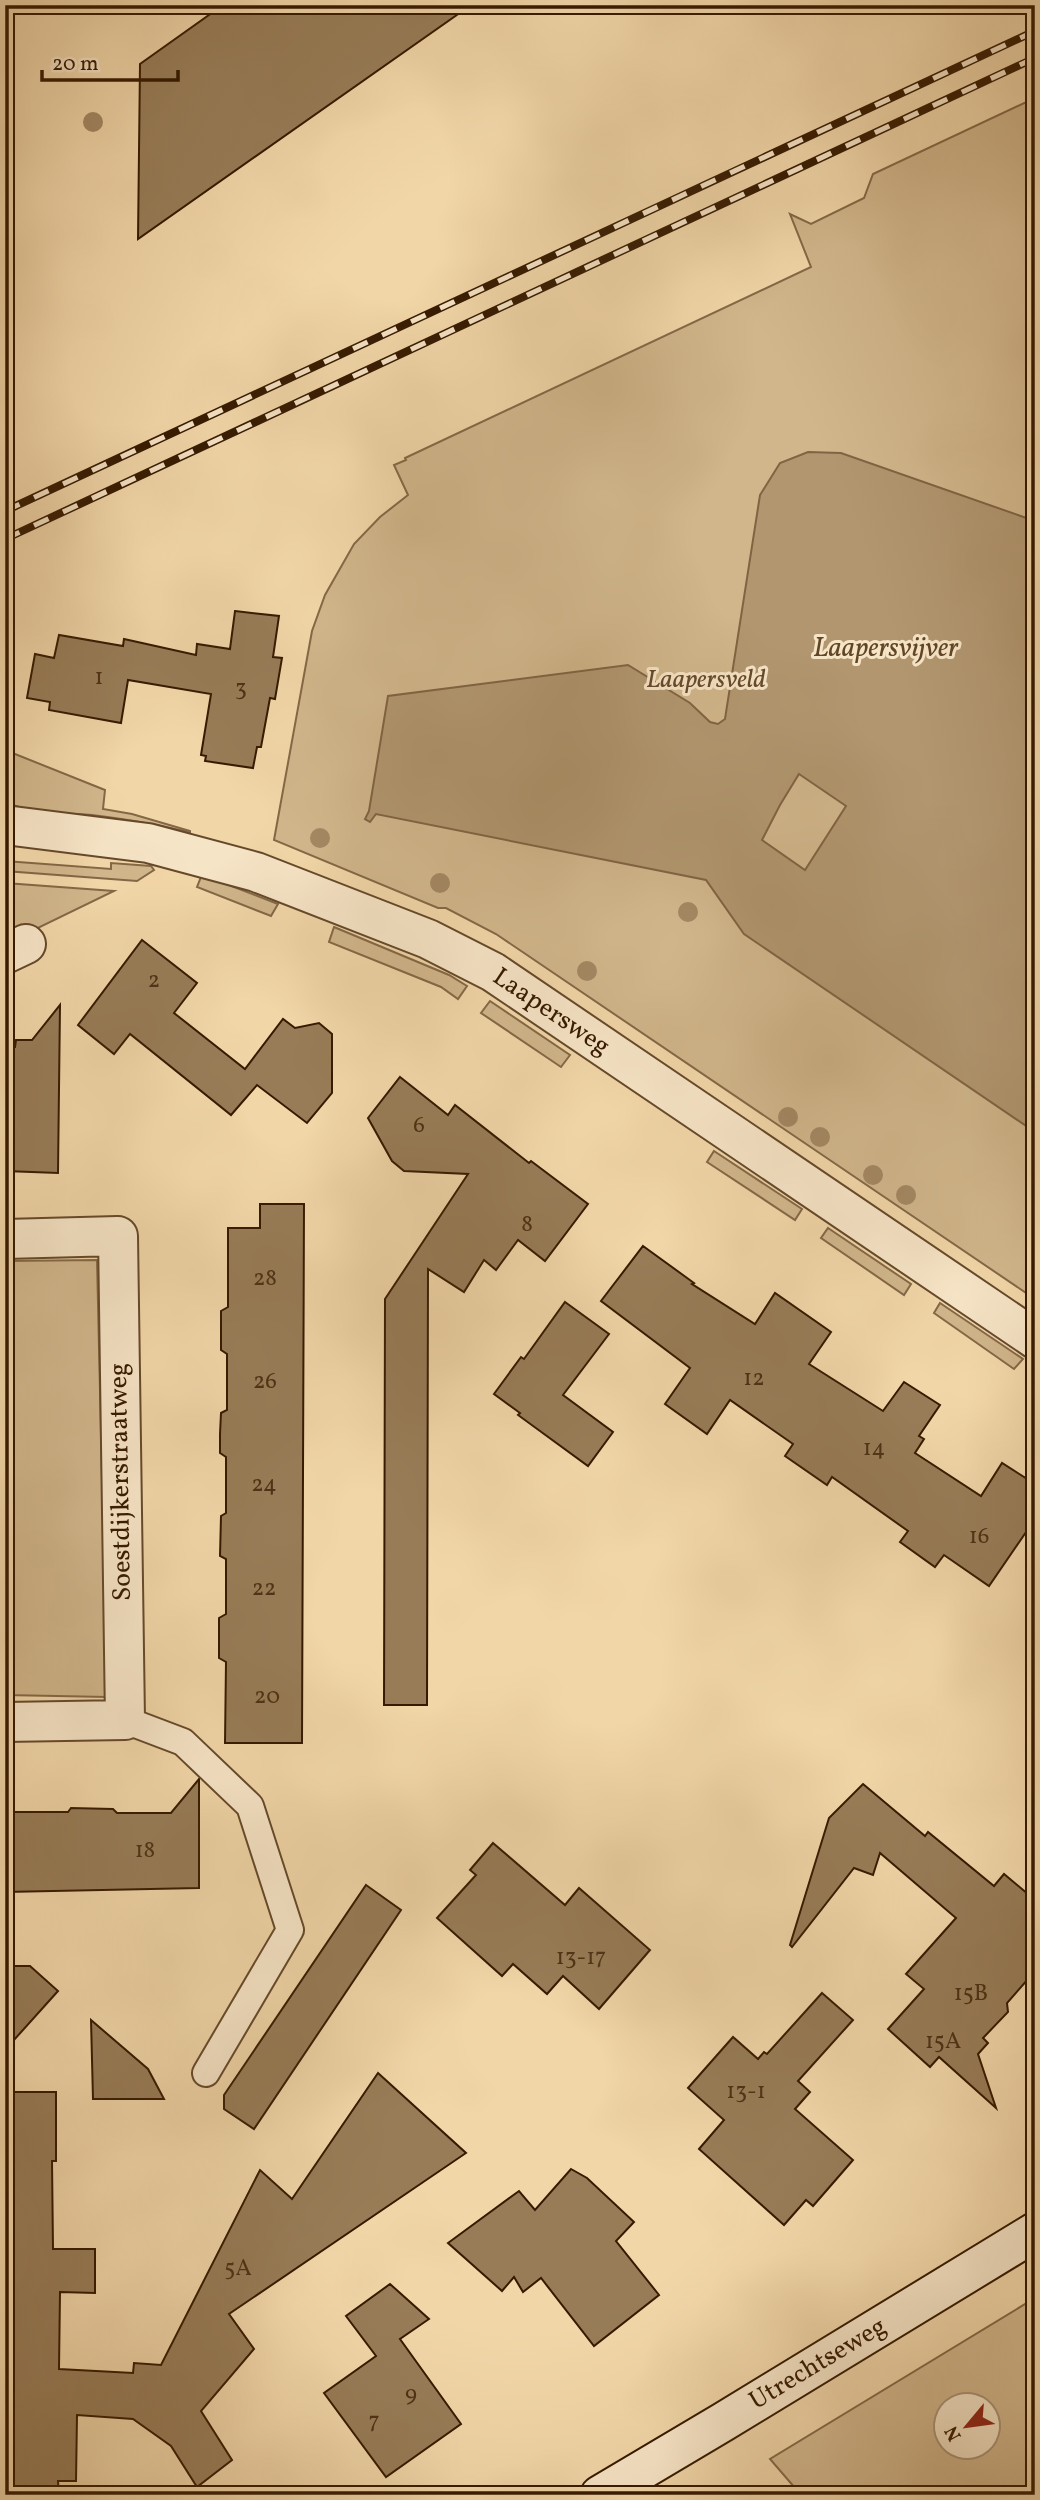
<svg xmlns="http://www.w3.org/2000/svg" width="1040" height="2500" viewBox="0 0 1040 2500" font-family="Vollkorn,serif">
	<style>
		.green { fill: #d1b68b; stroke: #846846; stroke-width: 2; fill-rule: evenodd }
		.water { fill: #b1966f; stroke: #806443; stroke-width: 2; fill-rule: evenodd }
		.building { fill: #977c57; stroke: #361a00; stroke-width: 2 }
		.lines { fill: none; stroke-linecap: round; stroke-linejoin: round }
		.lane-casing { stroke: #65492a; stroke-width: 30 }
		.street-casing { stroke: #65492a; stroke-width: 42 }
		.secondary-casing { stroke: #361a00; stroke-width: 42 }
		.lane { stroke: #f6e4c6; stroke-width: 26 }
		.street { stroke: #f6e4c6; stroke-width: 38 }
		.secondary { stroke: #f6e4c6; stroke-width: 38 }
		.rail-casing { stroke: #361a00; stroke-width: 8 }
		.rail { stroke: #f6e4c6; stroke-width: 5; stroke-dasharray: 16; stroke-linecap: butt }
		.tree { fill: #a38863 }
		.labels { text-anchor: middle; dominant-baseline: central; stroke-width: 6; stroke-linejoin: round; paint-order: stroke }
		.number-label { font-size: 23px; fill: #4e3216 }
		.park-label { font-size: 26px; font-style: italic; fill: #64492a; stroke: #f6e4c6 }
		.street-label { font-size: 26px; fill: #361a00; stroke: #f6e4c6 }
		.water-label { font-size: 28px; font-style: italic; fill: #614527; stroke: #f6e4c6 }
	</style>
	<rect width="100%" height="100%" fill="#f1d6a8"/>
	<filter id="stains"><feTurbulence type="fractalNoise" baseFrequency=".00286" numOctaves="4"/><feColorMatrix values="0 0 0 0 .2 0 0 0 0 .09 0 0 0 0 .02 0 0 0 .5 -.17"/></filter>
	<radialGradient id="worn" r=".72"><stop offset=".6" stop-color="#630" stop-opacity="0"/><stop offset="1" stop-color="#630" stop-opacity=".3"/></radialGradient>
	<g class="green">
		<path d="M1035 98V1299L496 934 446 908H438L274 840 312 631 325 595 354 544 380 517 408 495 394 465 406 460 405 458 811 267 790 214 811 224 864 198 873 174Z"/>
		<path d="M5 750 105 790 103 809 132 814 190 831V833C159 824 124 819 92 815 65 813 31 814 5 802Z"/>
		<path d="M5 861 111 869V863L151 866 154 870 137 881 5 871Z"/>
		<path d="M201 877 221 882 278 904 271 916 197 887Z"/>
		<path d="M5 883 114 891 5 944Z"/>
		<path d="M334 927 449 975 467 986 458 999 441 987 329 942Z"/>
		<path d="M490 1001 570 1055 561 1067 481 1013Z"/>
		<path d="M714 1151 802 1209 795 1220 707 1162Z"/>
		<path d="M828 1228 911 1284 904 1295 821 1238Z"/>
		<path d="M97 1260 107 1697 5 1695V1261Z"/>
		<path d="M940 1303 1023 1359 1014 1369 934 1313Z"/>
		<path d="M1035 2298V2495H801L770 2459ZM946 2406H988V2448H946Z"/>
	</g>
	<path class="water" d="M808 452 841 453 1035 521V1132L744 934 706 880 376 814 370 822 365 819 369 811 388 696 628 665 690 703 710 722 718 724 725 719 760 495 780 463ZM799 774 846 806 805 870 762 840 780 805Z"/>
	<g class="building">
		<path d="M223 5H471L138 239 140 64Z"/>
		<path d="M235 611 279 616 273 657 282 658 275 699 270 698 261 747H257L253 768 205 761 206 756 201 755 211 694 128 680 121 723 49 710 50 702 27 698 35 654 54 658 59 635 123 646 124 639 196 655 197 644 230 649Z"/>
		<path d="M142 940 197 983 174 1013 245 1069 283 1019 295 1028 319 1023 332 1034V1093L307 1123 257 1085 231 1115 130 1034 114 1054 78 1025Z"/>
		<path d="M60 1005 58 1173 5 1171V1047H15L16 1040H32Z"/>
		<path d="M400 1077 448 1115 455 1105 529 1163 531 1161 588 1204 545 1261 518 1240 496 1270 484 1260 464 1292 428 1269 427 1705H384L385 1299 468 1174 404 1171 392 1161 368 1118Z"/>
		<path d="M260 1204H304L302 1743H225L226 1662 219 1658V1618L226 1614V1559L220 1556 221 1516 226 1513V1457L220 1453V1434L221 1413 227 1410V1354L221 1350V1311L228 1307V1228H260Z"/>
		<path d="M643 1246 694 1283 692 1284 755 1324 775 1293 831 1332 809 1364 883 1411 904 1382 940 1405 919 1436 924 1439 915 1453 981 1496 1002 1463 1035 1484V1519L989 1586 944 1555 935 1567 900 1542 908 1531 832 1477 827 1485 785 1456 793 1444 730 1400 707 1434 665 1404 690 1368 601 1301Z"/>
		<path d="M565 1302 609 1334 563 1395 613 1432 588 1466 518 1415 520 1413 494 1394 521 1357 524 1359Z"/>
		<path d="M199 1779V1888L5 1892V1812H68L71 1808 113 1809 117 1813H171Z"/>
		<path d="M863 1784 925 1836 928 1832 994 1886 1004 1874 1035 1900V1971L1007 2003 1008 2012 983 2038 988 2043 978 2054 996 2108 939 2057 930 2067 888 2029 924 1989 906 1974 956 1918 880 1853 873 1875 854 1868 792 1947 790 1945 829 1818Z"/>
		<path d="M493 1843 565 1905 579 1888 650 1950 599 2009 563 1976 547 1994 513 1964 502 1976 437 1918 476 1875 470 1870Z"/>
		<path d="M366 1885 401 1910 254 2129 224 2109V2095Z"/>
		<path d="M5 1966H30L58 1991 5 2050Z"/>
		<path d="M822 1993 853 2020 798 2081 810 2092 795 2109 853 2160 813 2206 806 2200 784 2225 699 2149 724 2120 688 2088 733 2037 758 2059 764 2052 767 2054Z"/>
		<path d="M91 2020 148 2069 164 2099H93Z"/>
		<path d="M378 2073 466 2153 229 2314 254 2349 201 2411 232 2460 197 2487 171 2446 133 2419 77 2415 76 2481H58L59 2495H5V2092H56V2161H52L53 2249H95V2293L60 2292 59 2369 133 2373 134 2363 161 2365 260 2170 292 2199Z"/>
		<path d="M571 2169 587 2178 634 2222 616 2241 659 2295 594 2346 541 2278 523 2292 514 2277 502 2291 448 2243 519 2191 535 2210Z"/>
		<path d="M390 2284 429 2319 400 2339 461 2424 386 2477 324 2393 376 2356 346 2316Z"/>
	</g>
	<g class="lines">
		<g class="lane-casing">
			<path id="lane" d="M125 1720 183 1742 250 1806 290 1930 206 2073"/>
		</g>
		<g class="street-casing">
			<g id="street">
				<path d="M5 825 148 843 256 872 428 939 493 972 1035 1339"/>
				<path d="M5 954 26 944"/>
				<path d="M5 1239 118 1236 125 1720 5 1722"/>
			</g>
		</g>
		<g class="secondary-casing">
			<path id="secondary" d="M600 2495 723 2422 1035 2232"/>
		</g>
		<use href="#lane" class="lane"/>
		<use href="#street" class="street"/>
		<use href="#secondary" class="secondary"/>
		<g class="rail-casing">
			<g id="rail">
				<path d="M5 511 1035 31"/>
				<path d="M5 539 1035 58"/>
			</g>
		</g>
		<use href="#rail" class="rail"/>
	</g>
	<g class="tree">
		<circle cx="93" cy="122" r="10"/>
		<circle cx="320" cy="838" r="10"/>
		<circle cx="440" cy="883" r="10"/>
		<circle cx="688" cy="912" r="10"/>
		<circle cx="587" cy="971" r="10"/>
		<circle cx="788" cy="1117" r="10"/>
		<circle cx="820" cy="1137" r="10"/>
		<circle cx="873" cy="1175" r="10"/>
		<circle cx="906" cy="1195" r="10"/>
	</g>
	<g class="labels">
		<g class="number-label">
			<text x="99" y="678">1</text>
			<text x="241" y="689">3</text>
			<text x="154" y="981">2</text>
			<text x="419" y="1126">6</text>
			<text x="527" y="1225">8</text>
			<text x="265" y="1279">28</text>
			<text x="754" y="1379">12</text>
			<text x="265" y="1382">26</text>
			<text x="874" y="1449">14</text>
			<text x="264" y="1485">24</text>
			<text x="979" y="1537">16</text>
			<text x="264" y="1589">22</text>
			<text x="267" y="1697">20</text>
			<text x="145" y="1851">18</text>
			<text x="581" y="1958">13-17</text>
			<text x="971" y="1994">15B</text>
			<text x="943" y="2042">15A</text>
			<text x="746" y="2092">13-1</text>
			<text x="238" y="2269">5A</text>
			<text x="411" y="2395">9</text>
			<text x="374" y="2422">7</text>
		</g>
		<g class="park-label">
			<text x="706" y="680">Laapersveld</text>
		</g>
		<g class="street-label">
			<text transform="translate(551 1012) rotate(34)">Laapersweg</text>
			<text transform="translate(121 1482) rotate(-91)">Soestdijkerstraatweg</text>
			<text transform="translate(818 2364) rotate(-31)">Utrechtseweg</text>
		</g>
		<g class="water-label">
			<text x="886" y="648">Laapersvijver</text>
		</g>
	</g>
	<rect width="1040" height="2500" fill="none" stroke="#f1d6a8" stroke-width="28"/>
	<rect x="7" y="7" width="1026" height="2486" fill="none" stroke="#361a00" stroke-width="3.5"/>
	<rect x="14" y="14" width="1012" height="2472" fill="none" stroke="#361a00" stroke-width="2"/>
	<g transform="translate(967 2426) rotate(241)"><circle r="33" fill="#f6e4c6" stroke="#a99377" stroke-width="2"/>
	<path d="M0-5L12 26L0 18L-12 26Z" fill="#8f2418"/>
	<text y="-10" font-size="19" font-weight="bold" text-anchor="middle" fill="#361a00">N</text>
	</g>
	<path d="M42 70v10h136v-10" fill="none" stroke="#361a00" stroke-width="3.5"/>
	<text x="52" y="70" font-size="21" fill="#361a00" stroke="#f6e4c6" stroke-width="5" paint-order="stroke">20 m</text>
	<rect width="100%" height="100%" filter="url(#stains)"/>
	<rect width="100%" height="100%" fill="url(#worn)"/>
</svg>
